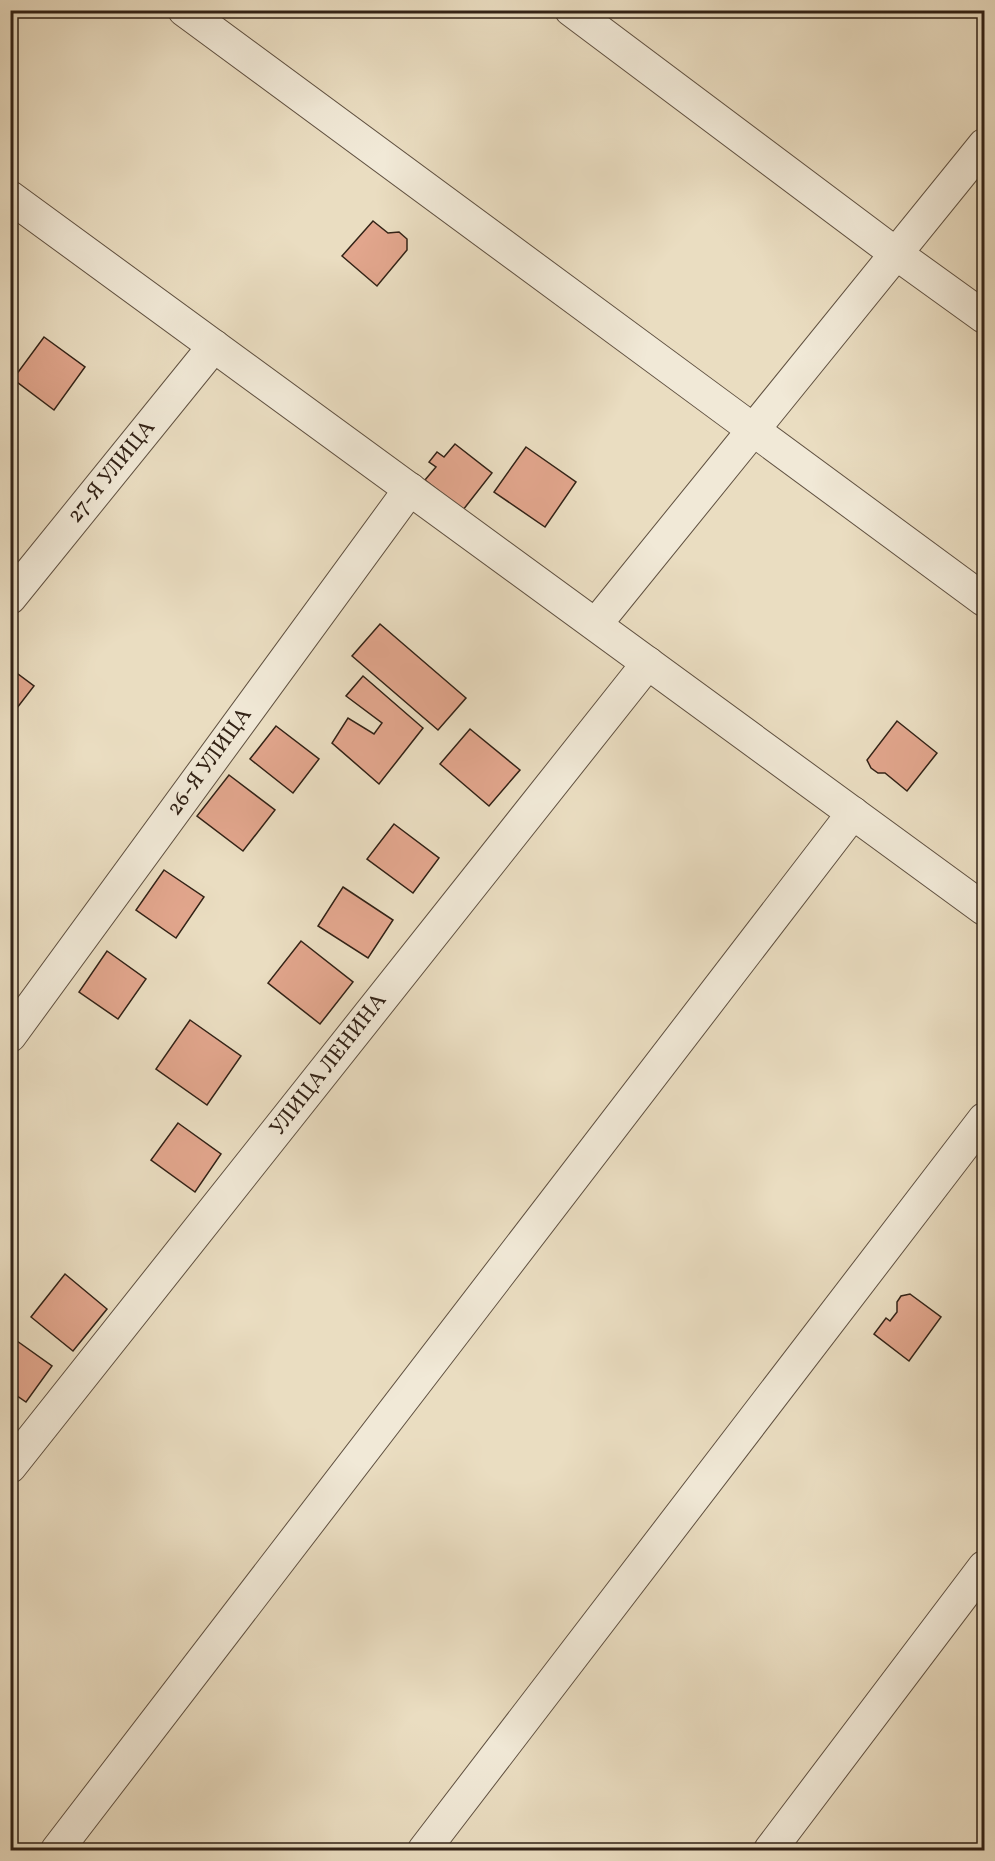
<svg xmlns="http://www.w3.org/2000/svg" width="995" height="1861" viewBox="0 0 995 1861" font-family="Vollkorn,serif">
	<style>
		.building { fill: #e2a68d; stroke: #322216; stroke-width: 1.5 }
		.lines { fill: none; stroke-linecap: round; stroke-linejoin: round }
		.street-casing { stroke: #605141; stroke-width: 34 }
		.street { stroke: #f1e9d7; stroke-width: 32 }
		.labels { text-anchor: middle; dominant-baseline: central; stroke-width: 4.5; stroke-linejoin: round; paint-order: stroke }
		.street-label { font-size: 22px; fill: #322216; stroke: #f1e9d7 }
	</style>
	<rect width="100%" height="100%" fill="#eaddc1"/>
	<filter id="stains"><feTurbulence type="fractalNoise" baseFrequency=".00333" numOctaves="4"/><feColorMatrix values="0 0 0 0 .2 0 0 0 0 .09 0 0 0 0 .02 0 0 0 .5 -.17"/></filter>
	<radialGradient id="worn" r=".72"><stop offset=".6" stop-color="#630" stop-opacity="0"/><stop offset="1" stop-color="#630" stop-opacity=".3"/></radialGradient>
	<g class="building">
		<path d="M373 221 388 233 399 232 407 239V250L377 286 342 256Z"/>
		<path d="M44 337 85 367 54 410 13 379Z"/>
		<path d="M455 444 492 473 463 510 425 480 436 467 429 462 437 452 444 457Z"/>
		<path d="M526 447 576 482 545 527 494 492Z"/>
		<path d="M380 624 466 698 438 730 352 656Z"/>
		<path d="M10 668 34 686 10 717Z"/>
		<path d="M363 676 423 728 379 784 332 743 348 718 374 734 382 723 346 696Z"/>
		<path d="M897 721 937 753 907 791 885 773H878L871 768 867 760Z"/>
		<path d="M276 726 319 759 293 793 250 759Z"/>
		<path d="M470 729 520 770 489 806 440 764Z"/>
		<path d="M229 775 275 810 243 851 197 816Z"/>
		<path d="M394 824 439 858 413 893 367 859Z"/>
		<path d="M164 870 204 897 176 938 136 910Z"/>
		<path d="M343 887 393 920 368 958 318 926Z"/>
		<path d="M301 941 353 982 320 1024 268 983Z"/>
		<path d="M107 951 146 979 118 1019 79 992Z"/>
		<path d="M190 1020 241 1056 207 1105 156 1069Z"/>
		<path d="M178 1123 221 1154 195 1192 151 1160Z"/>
		<path d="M65 1274 107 1309 73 1351 31 1317Z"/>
		<path d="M910 1294 941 1317 909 1361 874 1334 886 1318 890 1321 897 1312V1302L901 1296Z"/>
		<path d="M10 1336 52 1366 26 1402 10 1391Z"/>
	</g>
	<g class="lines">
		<g class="street-casing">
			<g id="street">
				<path d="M184 10 984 600"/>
				<path d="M571 10 891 250 984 317"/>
				<path d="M10 197 984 909"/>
				<path d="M10 598 214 346"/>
				<path d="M596 624 984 145"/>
				<path d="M10 1036 410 489"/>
				<path d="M10 1467 648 663"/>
				<path d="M57 1850 853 813"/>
				<path d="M424 1850 984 1119"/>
				<path d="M770 1850 984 1567"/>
			</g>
		</g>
		<use href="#street" class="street"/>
	</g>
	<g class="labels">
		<g class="street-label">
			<text transform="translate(112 472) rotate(-51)">27-Я УЛИЦА</text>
			<text transform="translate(210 762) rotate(-54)">26-Я УЛИЦА</text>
			<text transform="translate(329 1065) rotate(-52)">УЛИЦА ЛЕНИНА</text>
		</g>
	</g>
	<rect width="995" height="1861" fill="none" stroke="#eaddc1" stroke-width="36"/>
	<rect x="12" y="12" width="971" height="1837" fill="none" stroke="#322216" stroke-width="3"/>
	<rect x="18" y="18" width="959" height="1825" fill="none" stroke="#322216" stroke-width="1.5"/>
	<rect width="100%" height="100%" filter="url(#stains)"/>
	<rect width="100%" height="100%" fill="url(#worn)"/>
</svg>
